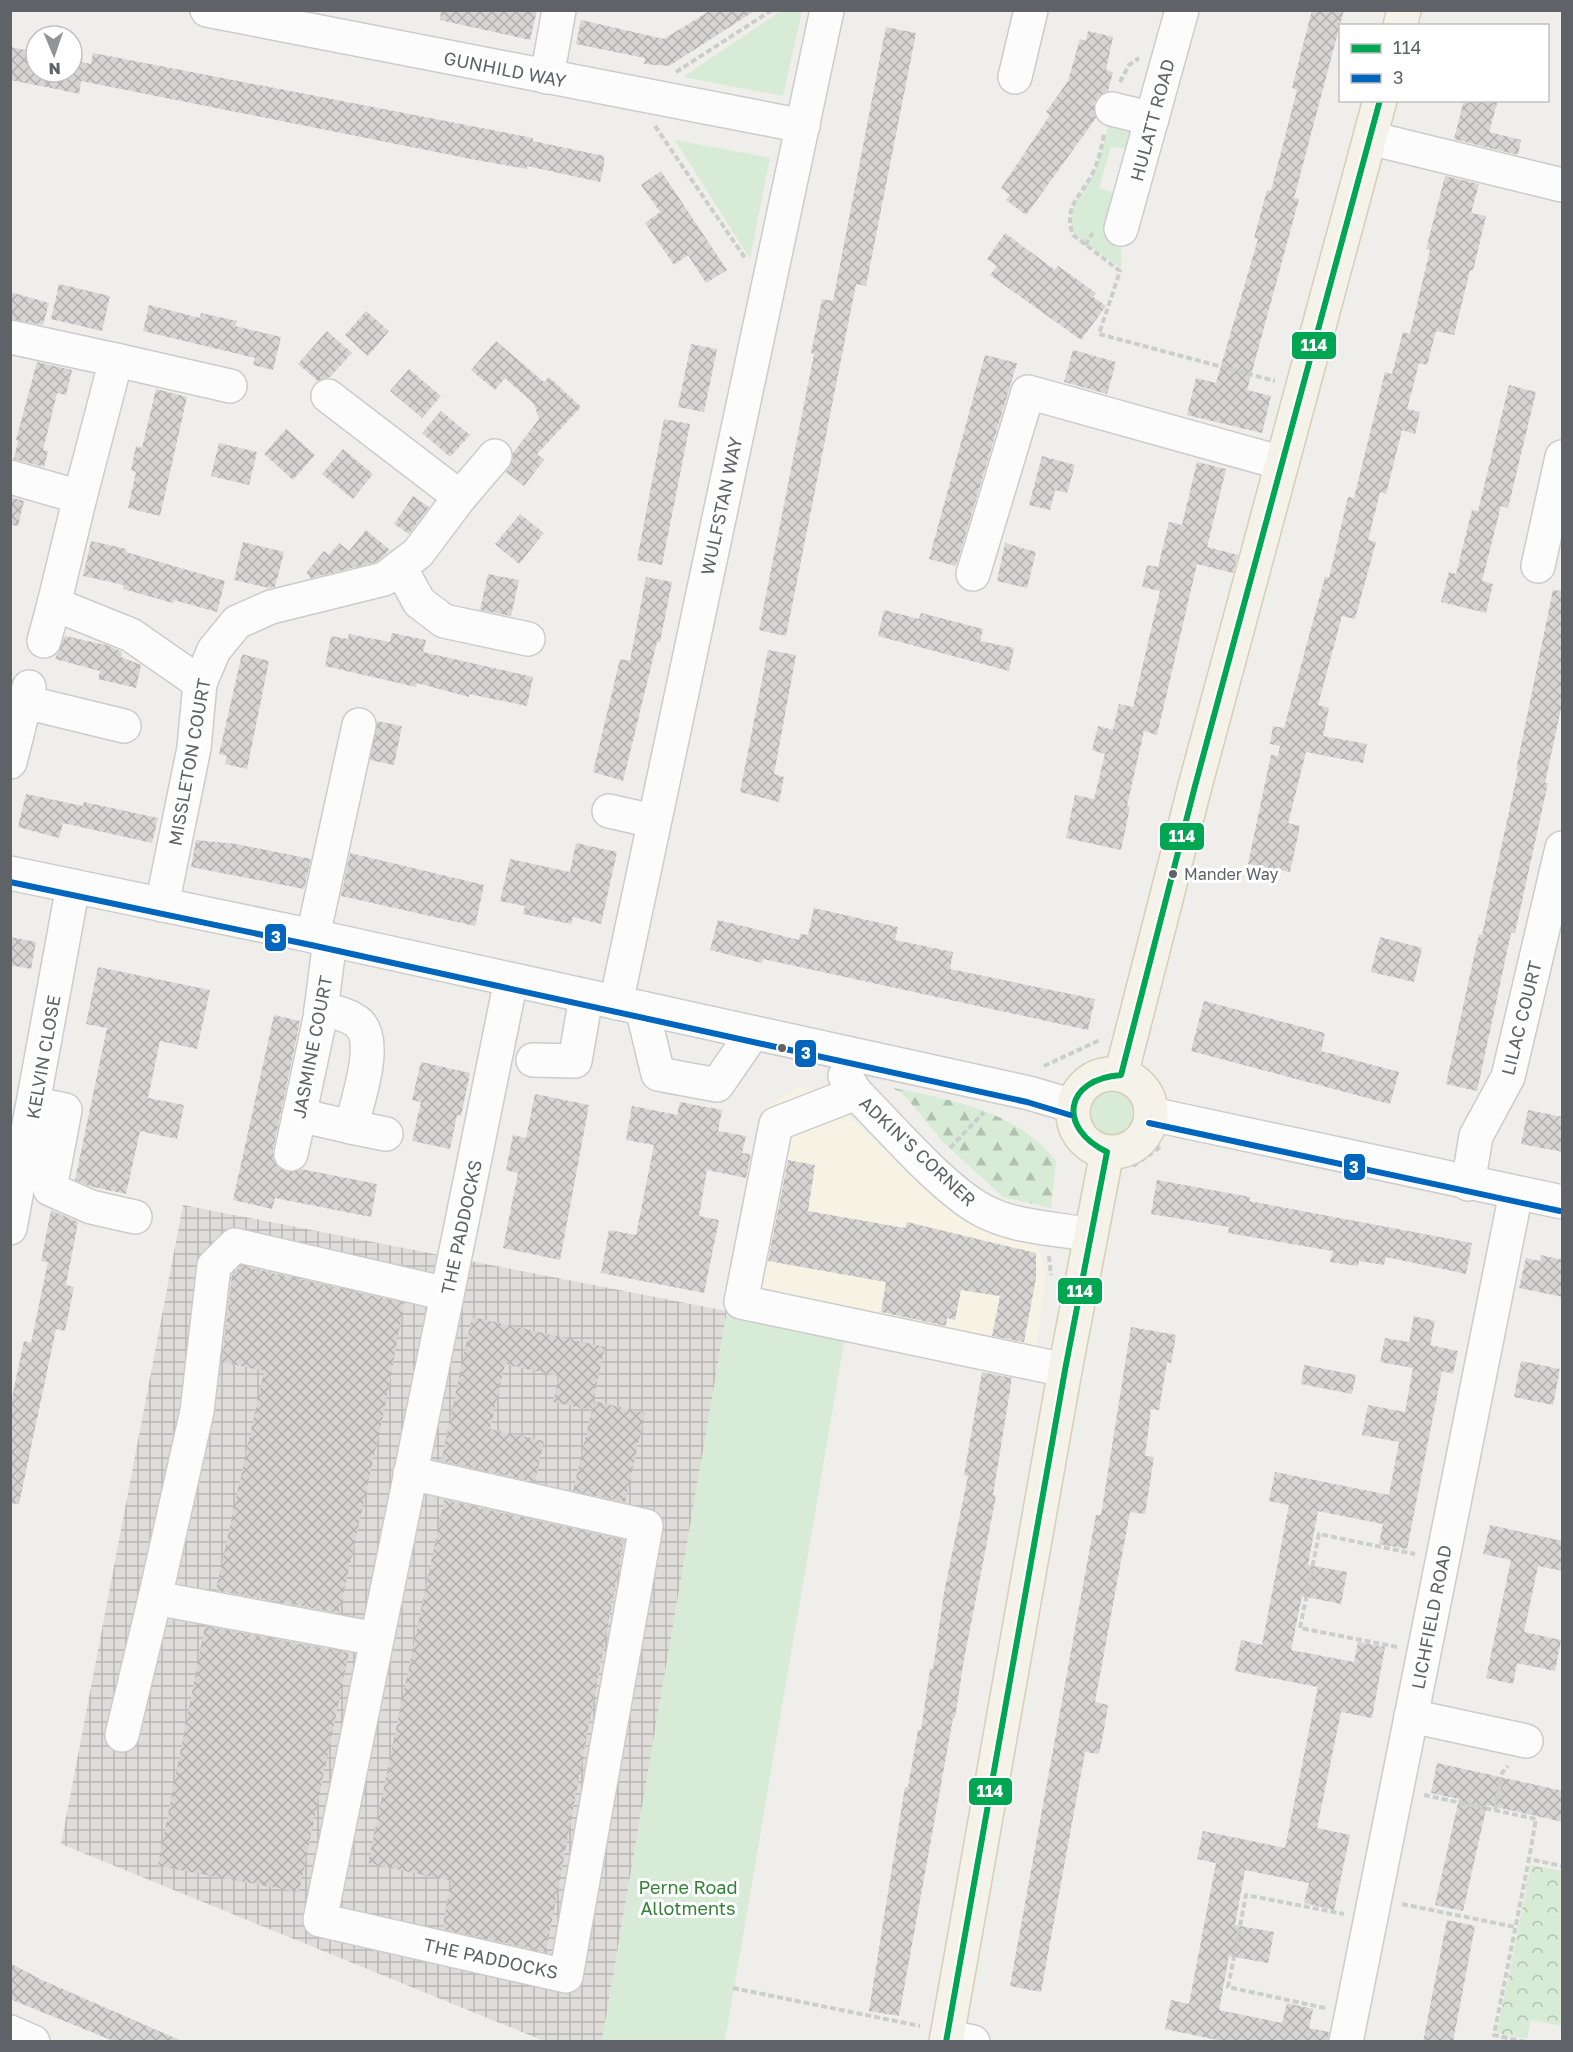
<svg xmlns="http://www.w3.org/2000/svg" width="1573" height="2052" viewBox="0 0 1573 2052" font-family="'Golos Text',sans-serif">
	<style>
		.commercial { fill: #f7f3e4 }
		.industrial { fill: url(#industrial-grid) }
		.green { fill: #d8ebd6 }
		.forest { fill: url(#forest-firs) }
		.park { fill: url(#park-crowns) }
		.building { fill: url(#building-cross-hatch) }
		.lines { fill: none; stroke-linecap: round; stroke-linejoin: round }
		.minor-casing { stroke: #cbcccc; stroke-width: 36 }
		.major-casing { stroke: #d7ceb8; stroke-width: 36 }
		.path { stroke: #cacfcc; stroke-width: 4; stroke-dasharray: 6 3; stroke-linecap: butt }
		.minor { stroke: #fdfcfc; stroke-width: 33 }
		.major { stroke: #f4f2e9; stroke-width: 33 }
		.bus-1-casing { stroke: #fff; stroke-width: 10 }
		.bus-2-casing { stroke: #fff; stroke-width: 10 }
		.bus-1 { stroke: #00a651; stroke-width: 6 }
		.bus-2 { stroke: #0065bd; stroke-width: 6 }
		.bus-dot { fill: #5f6368; stroke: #fff; stroke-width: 2 }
		.labels { text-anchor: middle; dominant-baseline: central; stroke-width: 6; stroke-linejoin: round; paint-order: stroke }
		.bus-label { font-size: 16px; fill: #5f6368; stroke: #fff; text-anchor: start }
		.street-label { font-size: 18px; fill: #5f6368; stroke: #fff }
		.park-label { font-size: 18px; fill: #348238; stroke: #fff }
		.line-badge { stroke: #fff; stroke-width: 2 }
		.badge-label { font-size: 16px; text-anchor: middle; font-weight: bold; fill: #fff }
	</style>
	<defs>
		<pattern id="industrial-grid" width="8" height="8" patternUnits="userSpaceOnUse" patternTransform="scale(1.5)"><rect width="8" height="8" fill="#dfddda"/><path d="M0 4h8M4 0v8" fill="none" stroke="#b8b7b5"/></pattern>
		<pattern id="forest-firs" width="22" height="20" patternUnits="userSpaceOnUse" patternTransform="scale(1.5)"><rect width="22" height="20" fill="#d8ebd6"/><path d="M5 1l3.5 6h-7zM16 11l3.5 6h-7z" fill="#b2c2b1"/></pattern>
		<pattern id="park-crowns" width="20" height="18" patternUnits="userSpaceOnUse" patternTransform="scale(1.5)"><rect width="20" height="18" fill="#d8ebd6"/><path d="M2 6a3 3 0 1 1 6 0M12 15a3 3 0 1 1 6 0" fill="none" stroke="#b2c2b1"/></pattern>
		<pattern id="building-cross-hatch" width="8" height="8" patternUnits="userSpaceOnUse" patternTransform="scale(1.5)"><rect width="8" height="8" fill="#d6d5d3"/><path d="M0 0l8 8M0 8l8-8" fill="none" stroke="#b1b0af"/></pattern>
	</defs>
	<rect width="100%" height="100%" fill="#efeeea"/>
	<path class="commercial" d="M798 1087 819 1091 963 1218 1037 1245 1046 1272 1033 1373 721 1312 768 1106Z"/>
	<path class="industrial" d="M183 1205 727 1311 602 2041H544L61 1844Z"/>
	<g class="green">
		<path d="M781 11H802L783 96 683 77Z"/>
		<path d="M1110 119 1135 126 1129 149 1111 147 1099 188 1130 197 1122 232 1121 268 1075 235C1062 207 1085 194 1095 170 1102 154 1105 136 1110 119Z"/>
		<path d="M675 140 770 158 750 259Z"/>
		<circle cx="1110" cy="1113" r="25"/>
		<path d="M727 1311 845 1337 725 2041 602 2042Z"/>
	</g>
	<path class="forest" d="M893 1088C952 1100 1017 1111 1056 1161L1051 1208 1003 1197 944 1143 905 1096Z"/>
	<path class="park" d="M1531 1865 1562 1871V2026L1531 2020 1527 2039 1497 2033Z"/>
	<g class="building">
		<path d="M441 10H537L530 40 440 20Z"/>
		<path d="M711 10H756L669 66 644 64 645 58 576 44 581 20 664 39Z"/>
		<path d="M1312 10H1344L1294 198 1299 199 1247 390 1271 396 1262 433 1187 415 1196 378 1216 383 1258 239 1254 238 1267 190 1271 191 1297 90 1292 88Z"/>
		<path d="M886 27 916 33 866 286 856 284 786 636 759 630 814 354 811 353 822 299 833 301Z"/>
		<path d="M1088 31 1113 37 1106 70 1113 72 1108 91 1099 96 1094 104 1096 118 1026 215 1006 200 1010 195 1001 188 1050 115 1046 112 1068 81 1080 39 1086 41Z"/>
		<path d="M10 47 36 52V72H72V60L91 64 93 53 533 138V141L604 156V165L600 182 527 166V169L476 160 81 81 79 94 56 89 10 80Z"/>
		<path d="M1464 100H1498L1489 132 1521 140 1518 155 1454 139Z"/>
		<path d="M661 171 727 270 706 283 688 255 674 265 645 223 660 212 641 185Z"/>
		<path d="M1445 176 1479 184 1471 213 1486 216 1473 271 1470 270 1454 335 1436 331 1427 365 1419 363 1407 409 1420 412 1415 434 1402 430 1386 494 1380 492 1368 540 1376 542 1355 619 1342 616 1318 705 1329 708 1323 736 1367 744 1363 763 1306 752 1288 823 1300 826 1290 872 1248 864 1271 755 1278 756 1280 746 1270 744 1273 726 1284 728 1325 577 1329 578 1348 497 1354 498 1385 372 1392 374 1403 332 1410 334 1430 250 1426 249Z"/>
		<path d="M1005 233 1055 270 1058 266 1096 293 1093 297 1106 306 1081 340 990 275 997 266 987 259Z"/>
		<path d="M59 284 110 296 102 331 51 319Z"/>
		<path d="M10 292 49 303 43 325 10 319Z"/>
		<path d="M149 305 200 318 201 313 237 321 235 326 281 337 273 370 253 365 255 358 143 331Z"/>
		<path d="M366 311 389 331 368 356 345 335Z"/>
		<path d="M327 331 352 353 330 377 318 381 298 364Z"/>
		<path d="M496 341 544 382 549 377 581 407 537 454 544 460 524 486 506 472 513 460V453L539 419 534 404 505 378 495 390 471 370Z"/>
		<path d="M691 344 717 349 704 412 678 407Z"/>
		<path d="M1073 350 1116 362 1107 394 1064 382Z"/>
		<path d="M985 355 1017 363 956 566 929 559Z"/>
		<path d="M37 362 72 370 66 395 57 393 43 450 48 451 44 467 14 459 18 441 16 440Z"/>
		<path d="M409 369 441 396 422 418 390 391Z"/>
		<path d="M1509 385 1536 392 1508 508 1501 506 1482 581 1493 584 1486 613 1441 602 1449 572 1456 574 1472 510 1478 511Z"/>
		<path d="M156 389 187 397 160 516 128 508 136 472 131 470 136 446 142 448Z"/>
		<path d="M441 411 470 435 450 457 422 433Z"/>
		<path d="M664 419 690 424 662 565 637 560Z"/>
		<path d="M286 429 315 455 293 480 264 454Z"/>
		<path d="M219 443 257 452 249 485 211 476Z"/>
		<path d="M343 449 373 474 353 499 322 474Z"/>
		<path d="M1042 456 1075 465 1067 493 1055 490 1050 510 1029 505Z"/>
		<path d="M1197 462 1226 469 1207 547 1238 555 1233 573 1197 564 1157 735 1144 731 1127 806 1130 807 1121 850 1066 838 1075 795 1094 799 1105 754 1092 750 1098 726 1113 730 1119 704 1133 707 1160 591 1142 587 1147 565 1158 567 1169 522 1182 525Z"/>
		<path d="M413 496 429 507 409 534 394 524Z"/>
		<path d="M10 497 24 501 18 526 10 525Z"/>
		<path d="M520 514 544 533 519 564 495 544Z"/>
		<path d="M366 530 390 550 376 562 311 578 306 573 324 551 329 555 339 543 349 551Z"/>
		<path d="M91 541 127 549 126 552 225 581 217 612 174 600 173 603 123 589 124 585 83 576Z"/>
		<path d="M243 542 284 552 275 587 269 588 234 580Z"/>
		<path d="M1005 543 1036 552 1027 588 997 581Z"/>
		<path d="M488 574 519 580 511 616 480 610Z"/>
		<path d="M646 577 672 582 660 642H657L623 781 593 772 620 659 630 661Z"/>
		<path d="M1553 590 1563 591V699L1545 783H1548L1515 933H1511L1477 1091 1446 1084 1479 934 1482 935 1518 771 1516 770Z"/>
		<path d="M884 610 919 619 921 613 983 629 980 641 1014 648 1009 671 878 636Z"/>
		<path d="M392 633 426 640 423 652 533 677 527 706 469 694V697L417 683 416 687 325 666 331 636 348 639 349 634 390 642Z"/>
		<path d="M65 636 106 645 122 652 121 657 141 665 136 688 98 679 100 671 55 659Z"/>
		<path d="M768 650 796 655 774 774 784 777 779 802 740 792Z"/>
		<path d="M242 654 269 661 247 769 225 764 227 756 219 754Z"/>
		<path d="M377 721 402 726 394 765 370 760Z"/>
		<path d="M26 794 83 806 84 802 158 818 152 843 63 823 59 838 18 827Z"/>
		<path d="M196 840 236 844 311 859 304 889 191 867Z"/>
		<path d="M576 843 617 852 601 924 573 917 571 924 523 914 525 906 500 901 510 859 570 872Z"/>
		<path d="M350 853 484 885 475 926 341 896Z"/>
		<path d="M814 908 898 927 895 940 953 952 950 969 1095 999 1088 1030 763 959 762 963 710 950 718 920 799 940 800 934 808 935Z"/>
		<path d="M10 937 36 942 31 969 10 965Z"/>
		<path d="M1380 937 1422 948 1414 982 1371 972Z"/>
		<path d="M98 967 210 990 197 1049 160 1041 148 1098 184 1105 177 1139 140 1131 126 1194 89 1186 75 1180 107 1028 86 1024Z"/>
		<path d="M1204 1001 1325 1033 1321 1051 1399 1072 1390 1104 1191 1051Z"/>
		<path d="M274 1015 300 1021 273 1150V1160L279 1168 287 1172 301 1169 377 1184 371 1217 275 1198 272 1209 233 1200Z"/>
		<path d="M421 1062 470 1073 461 1116 457 1115 450 1149 412 1141 421 1102 412 1100Z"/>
		<path d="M535 1094 589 1105 560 1260 503 1248 518 1173 506 1170 513 1135 526 1138Z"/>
		<path d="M680 1102 722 1110 718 1131 746 1136 742 1153 751 1154 746 1178 707 1170 699 1216 719 1220 704 1293 601 1273 609 1230 636 1235 654 1145 626 1140 632 1106 677 1115Z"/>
		<path d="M1528 1110 1563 1117V1152L1521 1144Z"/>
		<path d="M788 1160 815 1165 808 1211 905 1228 907 1222 1036 1253V1278L1024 1342 992 1336 1000 1296 961 1290 955 1320 947 1318 946 1326 881 1312 886 1282 768 1261Z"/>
		<path d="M1157 1180 1250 1197 1249 1201 1472 1243 1466 1274 1386 1257 1384 1265 1359 1261 1358 1266 1330 1262 1333 1251 1228 1233 1229 1227 1151 1214Z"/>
		<path d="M51 1210 78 1222 66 1285 74 1287 65 1331 56 1329 19 1504 10 1503V1407L24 1341 31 1343 48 1262 41 1261Z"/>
		<path d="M1541 1255 1563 1260V1297L1519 1288 1526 1258 1540 1261Z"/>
		<path d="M241 1266 404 1303 385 1407 339 1613 216 1590 264 1371 222 1362 232 1275Z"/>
		<path d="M1414 1316 1435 1321 1430 1345 1458 1351 1453 1374 1442 1371 1407 1549 1379 1544 1383 1524 1318 1511 1308 1565 1347 1572 1341 1604 1302 1596 1291 1650 1354 1662 1358 1642 1385 1647 1372 1718 1341 1712 1317 1828 1350 1835 1334 1910 1304 1903 1309 1883 1245 1870 1235 1925 1274 1932 1268 1963 1229 1956 1219 2010 1282 2023 1287 2003 1313 2009 1309 2028 1329 2032 1328 2042H1227L1165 2029 1171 2000 1189 2004 1216 1863 1197 1859 1203 1831 1285 1848 1318 1687 1235 1671 1241 1640 1262 1645 1289 1505 1269 1501 1275 1472 1389 1495 1399 1442 1362 1435 1368 1405 1405 1412 1413 1368 1380 1362 1385 1338 1409 1342Z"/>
		<path d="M472 1317 605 1347 591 1410 553 1402 559 1376 505 1364 490 1429 544 1441 535 1482 441 1461Z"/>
		<path d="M1131 1327 1176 1335 1171 1363 1167 1362 1159 1410 1151 1409 1145 1456 1154 1457 1145 1514 1130 1512 1095 1702 1108 1705 1104 1730 1099 1754 1085 1752 1041 1992 1010 1986 1088 1558 1096 1515H1101Z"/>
		<path d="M1521 1361 1560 1369 1553 1405 1514 1397Z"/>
		<path d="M1304 1365 1356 1375 1352 1394 1301 1384Z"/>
		<path d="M982 1372 1012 1378 993 1495 996 1496 964 1659 955 1718H953L899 2016 869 2011 905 1787H908L918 1730H921L930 1669H933L944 1593 968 1476 964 1475Z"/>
		<path d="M594 1401 645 1413 625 1502 573 1491Z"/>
		<path d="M444 1500 624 1540 546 1952 442 1929 451 1881 368 1863Z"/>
		<path d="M1490 1525 1563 1541V1571L1538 1566 1524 1632 1561 1640 1555 1671 1517 1663 1513 1684 1486 1678 1511 1560 1483 1554Z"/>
		<path d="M205 1626 349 1653 299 1892 158 1866Z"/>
		<path d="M1437 1763 1563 1791V1822L1487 1805 1463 1911 1435 1905 1459 1799 1431 1793Z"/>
		<path d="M1447 1920 1475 1926 1453 2042H1423Z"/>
		<path d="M10 1963 42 1980 184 2042H116L10 1999Z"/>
	</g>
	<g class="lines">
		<g class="minor-casing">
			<g id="minor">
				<path d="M207 10 803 126"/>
				<path d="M547 77 559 10"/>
				<path d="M1015 77 1031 10"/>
				<path d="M1112 109 1152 119"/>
				<path d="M1370 138 1562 185"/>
				<path d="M1121 229 1182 10"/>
				<path d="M10 337 116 360 80 497"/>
				<path d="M116 360 230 386"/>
				<path d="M10 477 80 497 54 604 131 635 200 683"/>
				<path d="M460 497 495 456"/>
				<path d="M1538 566 1562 457"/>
				<path d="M400 567 419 602 444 621 528 639"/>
				<path d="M973 574 1028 392 1282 463"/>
				<path d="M44 641 54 604"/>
				<path d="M25 702 124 726"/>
				<path d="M10 762 29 687"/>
				<path d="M609 811 653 821"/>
				<path d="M10 873 313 936 1029 1093 1073 1106"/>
				<path d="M162 905 194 748 200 683 214 650 237 622 271 607 384 579 418 553 460 497 328 396"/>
				<path d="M313 936 359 725"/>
				<path d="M616 1003 827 10"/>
				<path d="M642 1008 658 1074 717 1085 753 1033"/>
				<path d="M533 1060 575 1061 586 997"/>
				<path d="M845 1076 856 1093C890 1127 940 1186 980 1209 1013 1228 1055 1228 1091 1235"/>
				<path d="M856 1093 776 1124 741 1302 1065 1370"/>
				<path d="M35 1104 65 1110 50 1189 91 1207 135 1217"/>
				<path d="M1151 1114 1562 1202"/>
				<path d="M299 1115 351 1127C357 1102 381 1038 356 1021 345 1013 333 1012 321 1009"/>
				<path d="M351 1127 386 1134"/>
				<path d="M291 1154 320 1018 330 940"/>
				<path d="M1468 1184 1476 1136 1508 1077 1562 848"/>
				<path d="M10 1228 73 886"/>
				<path d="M410 1473 646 1526 566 1976 320 1920 511 980"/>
				<path d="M377 1639 155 1598 197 1411 214 1266 235 1245 447 1294"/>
				<path d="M1411 1716 1526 1741"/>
				<path d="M122 1735 155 1598"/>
				<path d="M10 2032 33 2042"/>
				<path d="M947 2037 973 2042"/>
				<path d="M1346 2042 1516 1193"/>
			</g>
		</g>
		<g class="major-casing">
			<g id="major">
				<path d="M1400 26 1404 10"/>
				<circle cx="1112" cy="1113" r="39"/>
				<path d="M1121 1075 1195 786 1380 100"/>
				<path d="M946 2042 1065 1370 1107 1152"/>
			</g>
		</g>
		<g class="path">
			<path d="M676 72 772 10"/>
			<path d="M1120 82 1129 65 1139 58"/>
			<path d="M655 126 745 258"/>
			<path d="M1104 135C1101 149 1098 164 1091 176 1079 198 1063 208 1073 235L1120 271 1099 334 1275 381"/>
			<path d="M1085 245 1093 233"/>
			<path d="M1044 1066 1100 1040"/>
			<path d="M950 1148 984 1112"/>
			<path d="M1133 1166 1162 1146"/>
			<path d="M1049 1256 1051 1275"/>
			<path d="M1397 1647 1300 1628 1319 1534 1415 1554"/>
			<path d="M1424 1795 1536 1819 1529 1859"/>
			<path d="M1495 1810 1502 1773 1508 1766"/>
			<path d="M1402 1904 1515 1927"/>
			<path d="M733 1988 920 2026"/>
			<path d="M1325 2008 1228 1987 1246 1895 1344 1914"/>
			<path d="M1525 2042 1494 2035 1529 1859 1562 1866"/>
		</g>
		<use href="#minor" class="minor"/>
		<use href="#major" class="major"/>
		<g class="bus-1-casing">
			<path id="bus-1" d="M946 2042 1065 1370 1107 1152C1057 1128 1064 1079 1121 1075L1195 786 1380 100"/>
		</g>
		<g class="bus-2-casing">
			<g id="bus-2">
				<path d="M10 882 311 945 1027 1102 1070 1115"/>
				<path d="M1149 1123 1560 1211"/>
			</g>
		</g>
		<use href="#bus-1" class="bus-1"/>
		<use href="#bus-2" class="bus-2"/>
	</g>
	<g class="bus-dot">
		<circle cx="1173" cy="874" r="5"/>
		<circle cx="782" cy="1048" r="5"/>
	</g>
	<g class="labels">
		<g class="bus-label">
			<text x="1184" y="874">Mander Way</text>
		</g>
		<g class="street-label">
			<text transform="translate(505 69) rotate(11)">GUNHILD WAY</text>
			<text transform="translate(1152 120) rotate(-75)">HULATT ROAD</text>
			<text transform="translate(721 506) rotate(-78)">WULFSTAN WAY</text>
			<text transform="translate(189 762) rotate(-80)">MISSLETON COURT</text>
			<text transform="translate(1521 1018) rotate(-76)">LILAC COURT</text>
			<text transform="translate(312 1047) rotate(-79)">JASMINE COURT</text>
			<text transform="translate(43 1057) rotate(-80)">KELVIN CLOSE</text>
			<text transform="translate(918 1151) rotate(43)">ADKIN'S CORNER</text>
			<text transform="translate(461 1227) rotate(-78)">THE PADDOCKS</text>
			<text transform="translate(1431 1617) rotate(-79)">LICHFIELD ROAD</text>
			<text transform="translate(491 1958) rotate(12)">THE PADDOCKS</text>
		</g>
		<g class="park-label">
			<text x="688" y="1887">Perne Road<tspan x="688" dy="21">Allotments</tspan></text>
		</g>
	</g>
	<g class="line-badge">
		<rect x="1291" y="331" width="46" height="29" rx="6" fill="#00a651"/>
		<rect x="1159" y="822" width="46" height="29" rx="6" fill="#00a651"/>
		<rect x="264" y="923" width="23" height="29" rx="6" fill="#0065bd"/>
		<rect x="794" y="1039" width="23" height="29" rx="6" fill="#0065bd"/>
		<rect x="1343" y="1153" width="23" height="28" rx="6" fill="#0065bd"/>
		<rect x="1057" y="1277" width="46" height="28" rx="6" fill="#00a651"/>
		<rect x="968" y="1777" width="45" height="29" rx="6" fill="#00a651"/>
	</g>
	<g class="badge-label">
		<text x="1314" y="351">114</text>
		<text x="1182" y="842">114</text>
		<text x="276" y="943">3</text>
		<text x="806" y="1059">3</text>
		<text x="1354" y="1173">3</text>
		<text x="1080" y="1297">114</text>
		<text x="990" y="1797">114</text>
	</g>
	<rect width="1573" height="2052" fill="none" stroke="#5f6368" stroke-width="24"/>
	<rect x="1339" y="24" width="210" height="78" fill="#ffffff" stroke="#bfc1c3" stroke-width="1.5"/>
	<rect x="1351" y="44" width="30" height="9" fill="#00a651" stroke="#bfc1c3" stroke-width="1.5"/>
	<text x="1393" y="54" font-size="18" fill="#5f6368">114</text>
	<rect x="1351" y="74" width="30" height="9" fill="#0065bd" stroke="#bfc1c3" stroke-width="1.5"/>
	<text x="1393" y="84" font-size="18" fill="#5f6368">3</text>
	<g transform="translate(54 54) rotate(178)"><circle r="28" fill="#ffffff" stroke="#bfc1c3" stroke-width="1.5"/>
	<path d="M0-4.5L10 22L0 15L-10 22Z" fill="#919496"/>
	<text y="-9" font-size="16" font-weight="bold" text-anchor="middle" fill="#5f6368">N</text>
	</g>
</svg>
